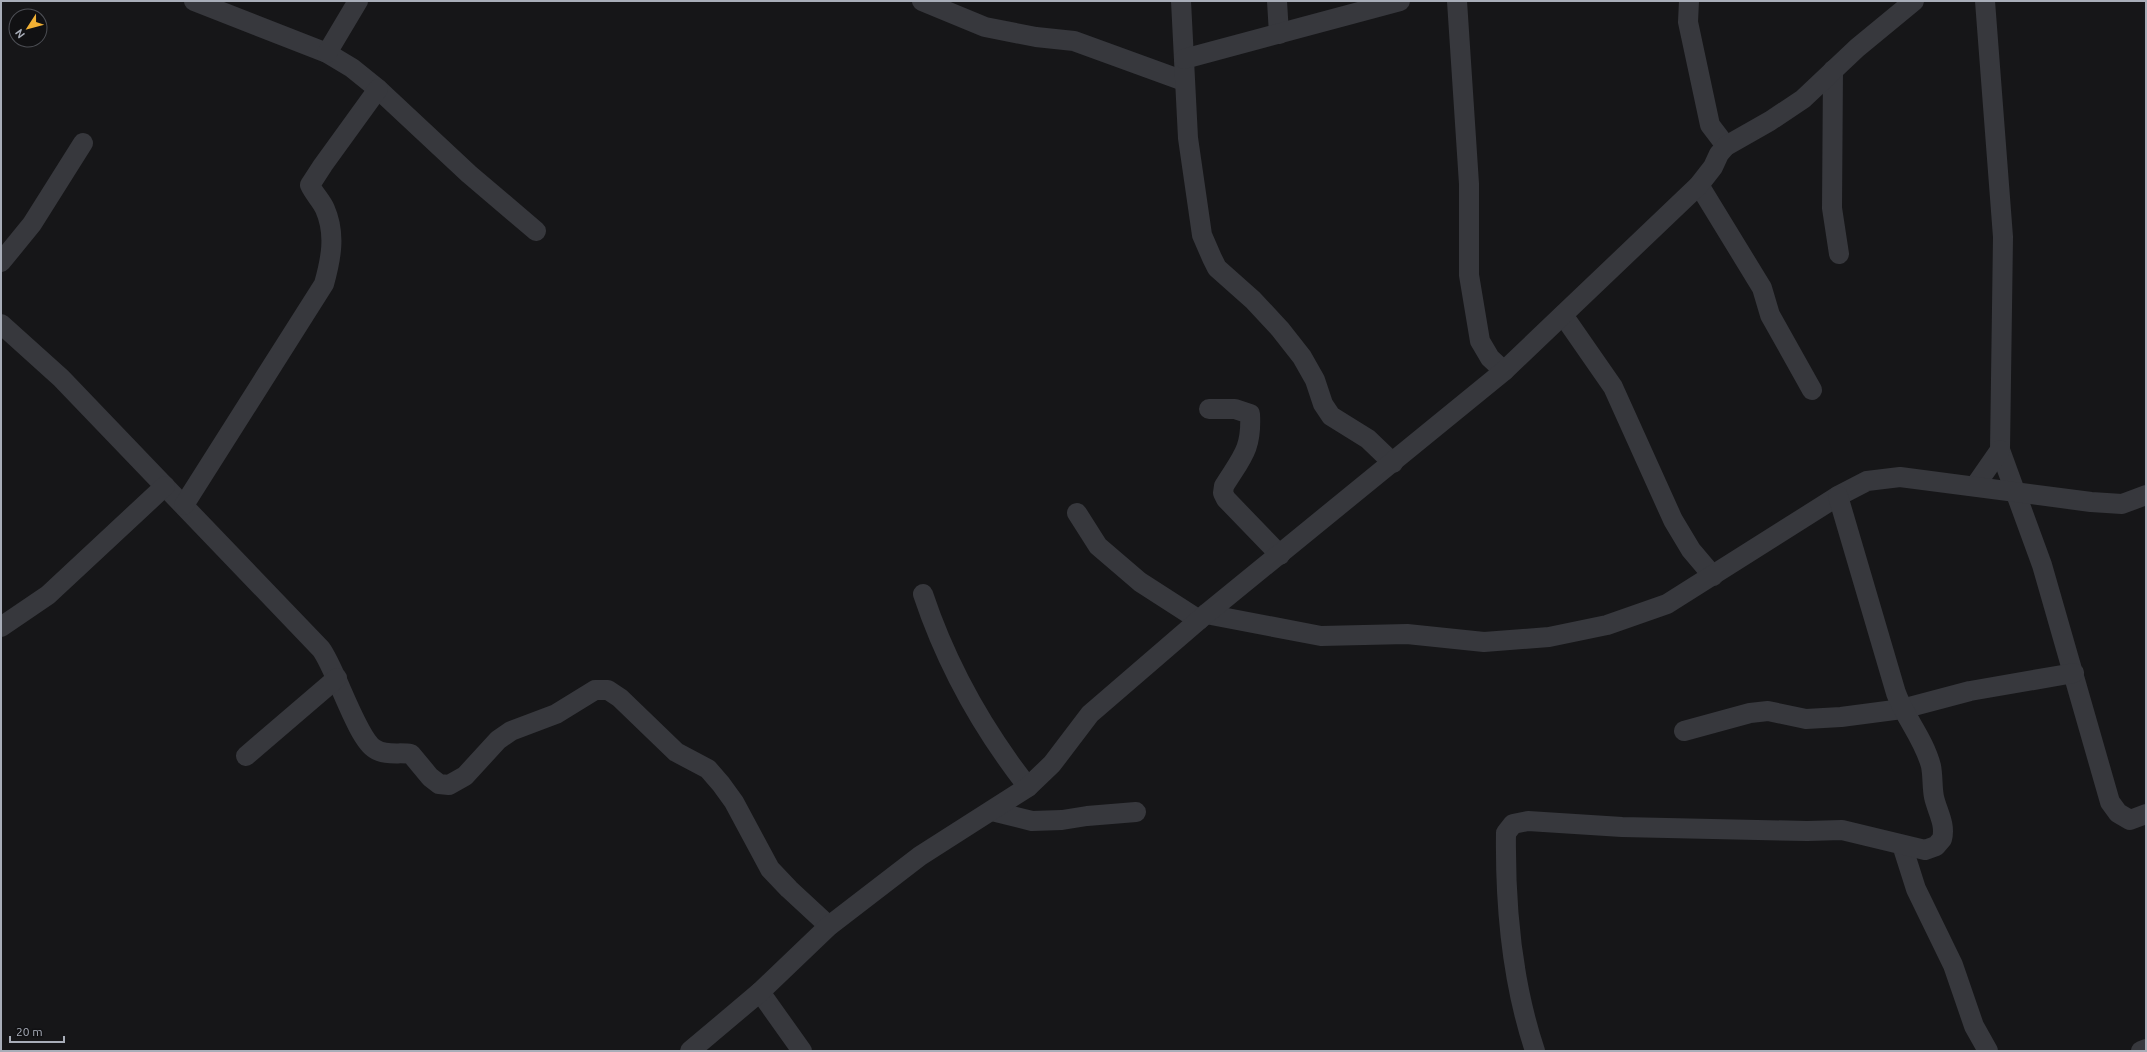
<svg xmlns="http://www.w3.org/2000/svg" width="2147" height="1052" viewBox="0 0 2147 1052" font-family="Ubuntu,sans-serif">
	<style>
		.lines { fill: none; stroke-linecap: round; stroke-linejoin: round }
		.minor { stroke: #37383d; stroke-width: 20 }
	</style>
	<rect width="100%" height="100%" fill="#161618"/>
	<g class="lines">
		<g class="minor">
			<path d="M194 1 327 53 352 68 378 89 469 174 536 231"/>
			<path d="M922 1 985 27 1036 37 1074 41 1184 81"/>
			<path d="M1181 1 1188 138 1202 235 1212 258 1217 268 1253 300 1280 329 1302 357 1315 380 1323 404 1331 416 1368 439 1393 463"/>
			<path d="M1277 1 1279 34"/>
			<path d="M1457 1 1469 184V275L1480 341 1490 358 1504 371"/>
			<path d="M1689 1 1688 22 1710 125 1726 146"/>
			<path d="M1985 1 2003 237 2000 450 2042 565 2110 802 2118 813 2130 820 2146 814"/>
			<path d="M327 53 358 1"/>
			<path d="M1184 59 1400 1"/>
			<path d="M1833 70 1832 208 1839 254"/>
			<path d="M1699 185 1762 288 1770 315 1812 390"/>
			<path d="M1 262 32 224 83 143"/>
			<path d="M1563 315 1613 387 1673 520 1691 550 1713 576"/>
			<path d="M1 324 61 378 321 649C336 669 357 739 375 749 385 756 400 752 411 754L430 777 439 784 449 785 465 776 498 740 511 731 556 714 595 690H608L620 698 676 752 708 769 721 784 734 802 770 869 789 889 829 926"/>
			<path d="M1209 409H1235L1250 414C1252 449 1242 457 1224 486L1223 493 1226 499 1280 555"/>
			<path d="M1975 486 2000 450"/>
			<path d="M184 505 324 284C331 259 336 234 325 209 321 200 314 194 310 185L323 165 378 89"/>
			<path d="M1077 513 1098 546 1140 582 1199 620"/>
			<path d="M923 594C947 666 981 727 1028 787"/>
			<path d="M1206 614 1321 636 1407 634 1484 642 1549 637 1607 625 1667 604 1838 496 1867 481 1900 477 2091 502 2122 504 2146 495"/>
			<path d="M1 627 48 595 165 486"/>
			<path d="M1684 731 1750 713 1768 711 1806 719 1841 717 1902 709 1970 691 2074 673"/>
			<path d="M246 756 337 678"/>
			<path d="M992 811 1032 821 1062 820 1087 816 1136 812"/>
			<path d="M1902 845 1916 889 1953 965 1974 1026 1988 1051"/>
			<path d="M760 992 802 1051"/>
			<path d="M690 1051 760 992 829 926 920 856 1028 787 1052 764 1090 714 1206 614 1504 371 1699 185 1713 167 1719 154 1726 146 1770 121 1803 99 1857 48 1914 1"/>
			<path d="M1535 1051C1512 982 1505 906 1506 833L1513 824 1528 821 1622 827 1807 831 1842 830 1925 850 1936 846 1942 839C1946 824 1937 811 1934 797 1932 787 1933 776 1931 766 1924 739 1905 718 1896 693L1838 496"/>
			<path d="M2141 1051 2146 1049"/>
		</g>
	</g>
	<rect width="2147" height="1052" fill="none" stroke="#a8adb8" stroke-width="4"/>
	<g transform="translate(28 28) rotate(234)"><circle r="19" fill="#111113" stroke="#4d4f55"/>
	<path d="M0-3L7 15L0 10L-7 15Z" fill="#f2b134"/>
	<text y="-6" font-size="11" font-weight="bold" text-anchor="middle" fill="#a8adb8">N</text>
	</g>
	<path d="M10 1036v6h54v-6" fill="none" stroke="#a8adb8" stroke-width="2"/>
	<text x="16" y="1036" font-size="12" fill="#a8adb8" stroke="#111113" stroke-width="3" paint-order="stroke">20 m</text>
</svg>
